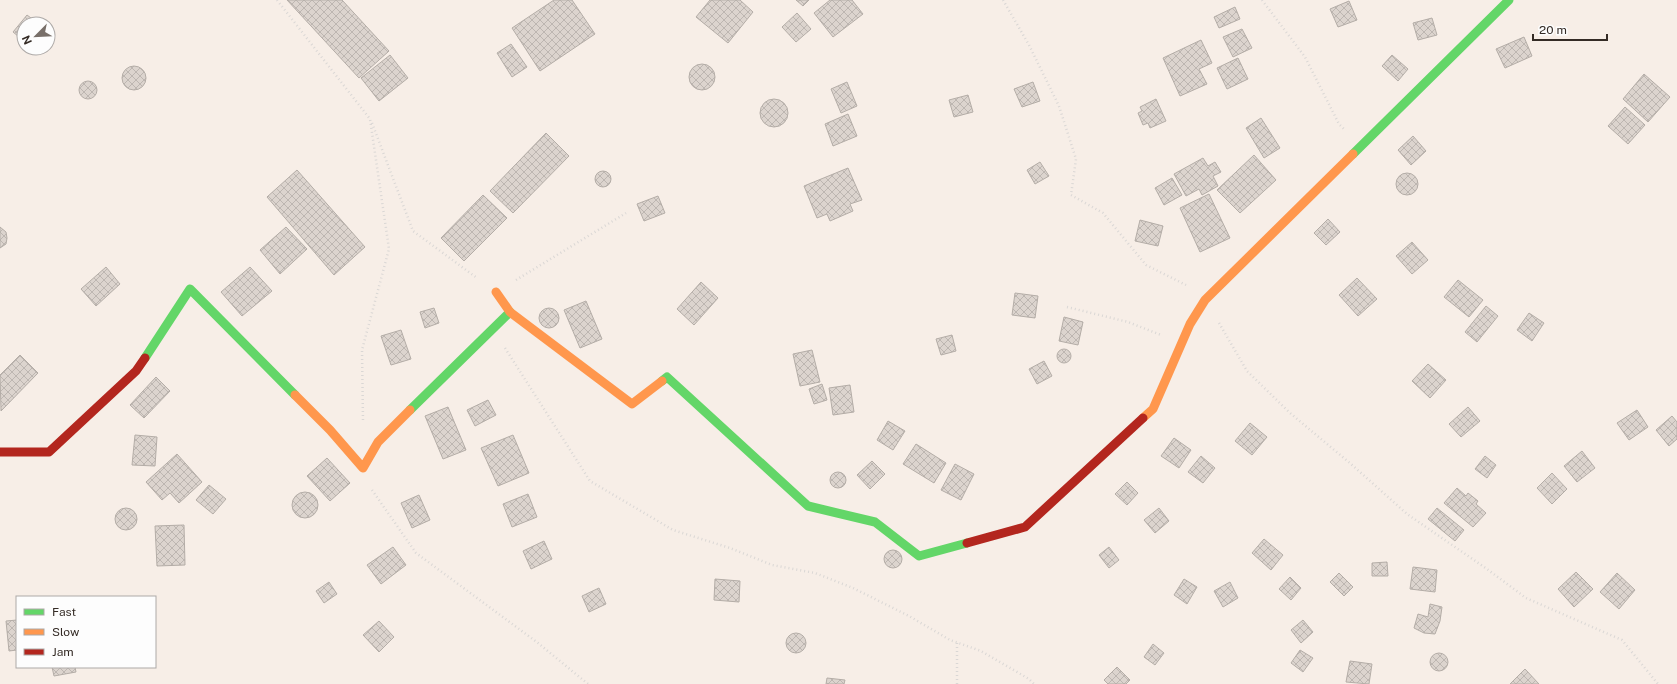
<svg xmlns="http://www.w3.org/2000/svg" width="1677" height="684" viewBox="0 0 1677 684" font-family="'Public Sans',sans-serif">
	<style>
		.building { fill: url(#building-cross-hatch); stroke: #b4ada7 }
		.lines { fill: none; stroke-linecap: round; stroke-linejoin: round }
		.path { stroke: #dad7d5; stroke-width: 2.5; stroke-dasharray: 1 3; stroke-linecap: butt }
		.fast { stroke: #63d668; stroke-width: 9 }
		.slow { stroke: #ff974d; stroke-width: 9 }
		.jam { stroke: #b3261e; stroke-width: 9 }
	</style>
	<defs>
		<pattern id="building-cross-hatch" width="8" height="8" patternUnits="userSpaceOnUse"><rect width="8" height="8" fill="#dcd4ce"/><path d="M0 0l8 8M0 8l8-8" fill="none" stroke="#bdb6b1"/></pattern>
	</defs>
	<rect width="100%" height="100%" fill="#f7eee7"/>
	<g class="building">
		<path d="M287 0H342L389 51 359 78Z"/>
		<path d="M554 0H572L595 34 540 71 512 28Z"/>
		<path d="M710 0H740L753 12 728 43 696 17Z"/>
		<path d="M796 0H809L803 6Z"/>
		<path d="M830 0H852L863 14 833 37 814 13Z"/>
		<path d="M1349 1 1357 20 1338 27 1330 9Z"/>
		<path d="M1235 7 1240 19 1219 28 1214 17Z"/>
		<path d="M797 13 811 29 796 42 782 27Z"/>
		<path d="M27 15 39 24H24V41L13 32Z"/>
		<path d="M1432 18 1437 35 1418 40 1413 23Z"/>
		<path d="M1242 29 1252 48 1233 57 1223 37Z"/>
		<path d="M1524 37 1532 56 1505 68 1496 49Z"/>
		<path d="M1201 40 1212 63 1199 69 1207 84 1180 96 1163 58Z"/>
		<path d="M511 44 527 67 512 77 497 53Z"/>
		<path d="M390 55 408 78 379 101 361 78Z"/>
		<path d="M1392 55 1408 69 1398 81 1382 66Z"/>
		<path d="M1238 58 1248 79 1227 89 1217 68Z"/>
		<circle cx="702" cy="77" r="13"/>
		<circle cx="134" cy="78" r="12"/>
		<path d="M1644 74 1670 97 1648 122 1623 99Z"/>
		<circle cx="88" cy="90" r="9"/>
		<path d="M847 82 857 106 841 113 831 89Z"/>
		<path d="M1033 82 1040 101 1022 107 1014 89Z"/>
		<path d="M968 95 973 112 954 117 949 100Z"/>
		<path d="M1156 99 1166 121 1150 128 1148 123 1143 125 1138 113 1142 111 1140 107Z"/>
		<circle cx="774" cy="113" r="14"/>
		<path d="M1625 107 1645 125 1628 144 1608 126Z"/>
		<path d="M848 114 857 136 833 146 825 124Z"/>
		<path d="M1261 118 1280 148 1264 158 1246 128Z"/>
		<path d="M546 133 569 156 513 213 490 191Z"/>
		<path d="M1413 136 1426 151 1411 165 1398 150Z"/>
		<path d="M1254 155 1276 180 1240 213 1217 190Z"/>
		<path d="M1203 158 1208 166 1215 162 1221 172 1213 176 1218 186 1202 195 1199 189 1186 196 1174 174Z"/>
		<path d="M1040 162 1049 176 1035 184 1027 170Z"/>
		<path d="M848 168 862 200 850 204 853 211 830 221 827 214 817 218 804 186Z"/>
		<path d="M297 170 365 247 334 275 267 197Z"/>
		<circle cx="603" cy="179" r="8"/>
		<circle cx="1407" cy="184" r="11"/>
		<path d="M1172 178 1182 195 1164 205 1155 188Z"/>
		<path d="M1209 194 1230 238 1200 252 1180 208Z"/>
		<path d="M483 195 507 218 464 261 441 238Z"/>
		<path d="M658 196 665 213 644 221 637 204Z"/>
		<path d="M1328 219 1340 232 1326 245 1314 233Z"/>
		<path d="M1140 220 1163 226 1158 246 1135 241Z"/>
		<path d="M0 227 6 232 7 238 6 244 0 248Z"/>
		<path d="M286 227 307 249 280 274 260 250Z"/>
		<path d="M1412 242 1428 260 1412 274 1396 256Z"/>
		<path d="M106 267 120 284 96 306 81 289Z"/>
		<path d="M250 267 272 291 242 316 221 292Z"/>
		<path d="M1357 278 1377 299 1358 316 1339 295Z"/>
		<path d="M1458 280 1483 300 1469 317 1444 297Z"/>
		<path d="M701 282 718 298 694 325 677 309Z"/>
		<path d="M1015 293 1038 296 1035 318 1012 315Z"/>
		<path d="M586 301 602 339 580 348 564 310Z"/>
		<path d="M1486 306 1498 316 1477 342 1465 332Z"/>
		<path d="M434 308 439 323 425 328 420 312Z"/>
		<circle cx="549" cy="318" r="10"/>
		<path d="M1529 313 1544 323 1532 341 1517 330Z"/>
		<path d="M1064 317 1083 322 1078 345 1059 341Z"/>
		<path d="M401 330 411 359 391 365 381 336Z"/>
		<path d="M952 335 956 351 941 355 936 339Z"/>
		<circle cx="1064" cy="356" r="7"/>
		<path d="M812 350 820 382 800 386 793 354Z"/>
		<path d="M20 355 38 373 1 411 0 375Z"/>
		<path d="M1044 361 1052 376 1037 384 1029 369Z"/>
		<path d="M1428 364 1446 380 1430 398 1412 381Z"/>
		<path d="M156 377 170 391 144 418 130 405Z"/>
		<path d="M822 384 827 400 814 404 809 389Z"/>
		<path d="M850 385 854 412 833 415 829 388Z"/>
		<path d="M488 400 496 415 475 426 467 410Z"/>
		<path d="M448 407 466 450 443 459 425 416Z"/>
		<path d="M1468 407 1480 421 1461 437 1449 424Z"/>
		<path d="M1637 410 1648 427 1629 440 1617 423Z"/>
		<path d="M1672 416 1677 422V439L1669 446 1656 430Z"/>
		<path d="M888 421 905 431 893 450 877 440Z"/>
		<path d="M1250 423 1267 437 1252 455 1235 441Z"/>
		<path d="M135 435 157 437 155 466 132 465Z"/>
		<path d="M513 435 529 473 498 486 481 448Z"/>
		<path d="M1174 438 1191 450 1179 468 1161 456Z"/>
		<path d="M916 444 946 463 934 483 903 464Z"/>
		<path d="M1582 451 1595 468 1577 482 1564 466Z"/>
		<path d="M177 454 202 482 179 503 170 493 162 500 146 482Z"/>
		<path d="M1201 456 1215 468 1203 483 1188 472Z"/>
		<path d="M1485 456 1496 465 1487 478 1475 469Z"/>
		<path d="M327 458 350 483 330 501 307 476Z"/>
		<path d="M872 461 885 474 870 489 857 475Z"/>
		<path d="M955 464 974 474 961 500 941 490Z"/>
		<circle cx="838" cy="480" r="8"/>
		<path d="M1552 473 1567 489 1552 504 1537 488Z"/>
		<path d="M1127 482 1138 493 1127 505 1115 494Z"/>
		<path d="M209 485 226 499 213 514 196 500Z"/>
		<path d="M1457 488 1466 496 1468 493 1478 501 1476 504 1486 513 1473 527 1444 503Z"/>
		<circle cx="305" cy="505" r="13"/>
		<path d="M528 494 537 517 512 527 503 504Z"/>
		<path d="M419 495 430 520 412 528 401 503Z"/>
		<path d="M1159 508 1169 521 1155 533 1144 520Z"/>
		<path d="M1437 508 1464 530 1455 541 1428 519Z"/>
		<circle cx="126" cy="519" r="11"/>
		<path d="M184 525 185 565 157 566 155 526Z"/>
		<path d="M1264 539 1283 555 1271 570 1252 553Z"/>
		<path d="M544 541 552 559 531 569 523 551Z"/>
		<path d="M393 547 406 565 381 584 367 565Z"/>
		<path d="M1109 547 1119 560 1109 568 1099 555Z"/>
		<circle cx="893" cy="559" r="9"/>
		<path d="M1387 562 1388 576H1372V563Z"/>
		<path d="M1413 567 1437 570 1435 592 1410 589Z"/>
		<path d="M1576 572 1593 589 1574 607 1558 589Z"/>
		<path d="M1339 573 1353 587 1344 596 1330 582Z"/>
		<path d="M1617 573 1635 590 1619 609 1600 592Z"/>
		<path d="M1290 577 1301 588 1291 600 1279 589Z"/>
		<path d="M715 579 740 581 739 602 714 600Z"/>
		<path d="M1184 579 1197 587 1187 604 1174 595Z"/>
		<path d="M329 582 337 594 324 603 316 591Z"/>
		<path d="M1230 582 1238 598 1223 607 1214 591Z"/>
		<path d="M599 588 606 604 589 612 582 596Z"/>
		<path d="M1430 604 1442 607 1440 621 1435 634 1424 633 1414 628 1418 614 1428 617Z"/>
		<path d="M17 620V650L9 651 6 621Z"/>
		<path d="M1303 620 1313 632 1301 643 1291 630Z"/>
		<path d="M379 621 394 637 379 652 363 635Z"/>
		<circle cx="796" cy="643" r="10"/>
		<path d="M1153 644 1164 653 1155 665 1144 657Z"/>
		<path d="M1300 650 1313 658 1303 672 1291 663Z"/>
		<circle cx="1439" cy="662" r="9"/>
		<path d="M1350 661 1372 664 1369 684 1346 682Z"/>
		<path d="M52 667H75L76 672 54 676Z"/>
		<path d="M1117 667 1130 680 1126 684H1108L1104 680Z"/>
		<path d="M1525 669 1539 684H1510Z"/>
		<path d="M827 678 845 680 844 684H826Z"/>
	</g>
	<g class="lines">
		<g class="path">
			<path d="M277 0 370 119 389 249 362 350 363 422"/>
			<path d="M1003 0 1029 45 1059 106 1076 159 1071 195 1103 213 1146 265 1186 285"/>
			<path d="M1262 0 1305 57 1339 124 1345 130"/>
			<path d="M372 123 413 231 477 278"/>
			<path d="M516 280 626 213"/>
			<path d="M1067 307 1128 322 1161 335"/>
			<path d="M1219 323 1247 371 1290 413 1351 464 1407 514 1487 569 1526 598 1622 640 1658 684"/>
			<path d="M505 348 590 481 673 530 730 548 772 565 815 573 853 588 909 616 950 640 981 651 1029 679 1034 684"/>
			<path d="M372 490 416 553 538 643 588 684"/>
			<path d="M957 643V684"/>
		</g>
		<g class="fast">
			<path d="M1353 154 1509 0"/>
			<path d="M145 358 190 289 295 395"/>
			<path d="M662 381 667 377 808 506 875 522 919 556 967 543"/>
			<path d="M410 410 510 312"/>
		</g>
		<g class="slow">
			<path d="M496 292 510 312 632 404 662 381"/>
			<path d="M295 395 330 430 363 468 378 442 410 410"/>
			<path d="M1143 418 1153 409 1190 324 1205 300 1353 154"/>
		</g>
		<g class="jam">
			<path d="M0 452H49L136 371 145 358"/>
			<path d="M967 543 1025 527 1143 418"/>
		</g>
	</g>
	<rect x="16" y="596" width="140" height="72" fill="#fdfdfd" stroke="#ada9a7"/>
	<rect x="24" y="609" width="20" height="6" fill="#63d668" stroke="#ada9a7"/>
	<text x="52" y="616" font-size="12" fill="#342b25">Fast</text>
	<rect x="24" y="629" width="20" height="6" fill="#ff974d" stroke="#ada9a7"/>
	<text x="52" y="636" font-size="12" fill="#342b25">Slow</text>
	<rect x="24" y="649" width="20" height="6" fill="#b3261e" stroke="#ada9a7"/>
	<text x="52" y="656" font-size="12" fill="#342b25">Jam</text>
	<g transform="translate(36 36) rotate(246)"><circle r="19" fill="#fdfdfd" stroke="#ada9a7"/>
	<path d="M0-3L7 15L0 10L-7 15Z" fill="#786f69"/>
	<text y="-6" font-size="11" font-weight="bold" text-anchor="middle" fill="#342b25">N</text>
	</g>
	<path d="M1533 34v6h74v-6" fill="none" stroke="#342b25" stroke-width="2"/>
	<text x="1539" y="34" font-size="12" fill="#342b25" stroke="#fdfdfd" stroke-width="3" paint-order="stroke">20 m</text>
</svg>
